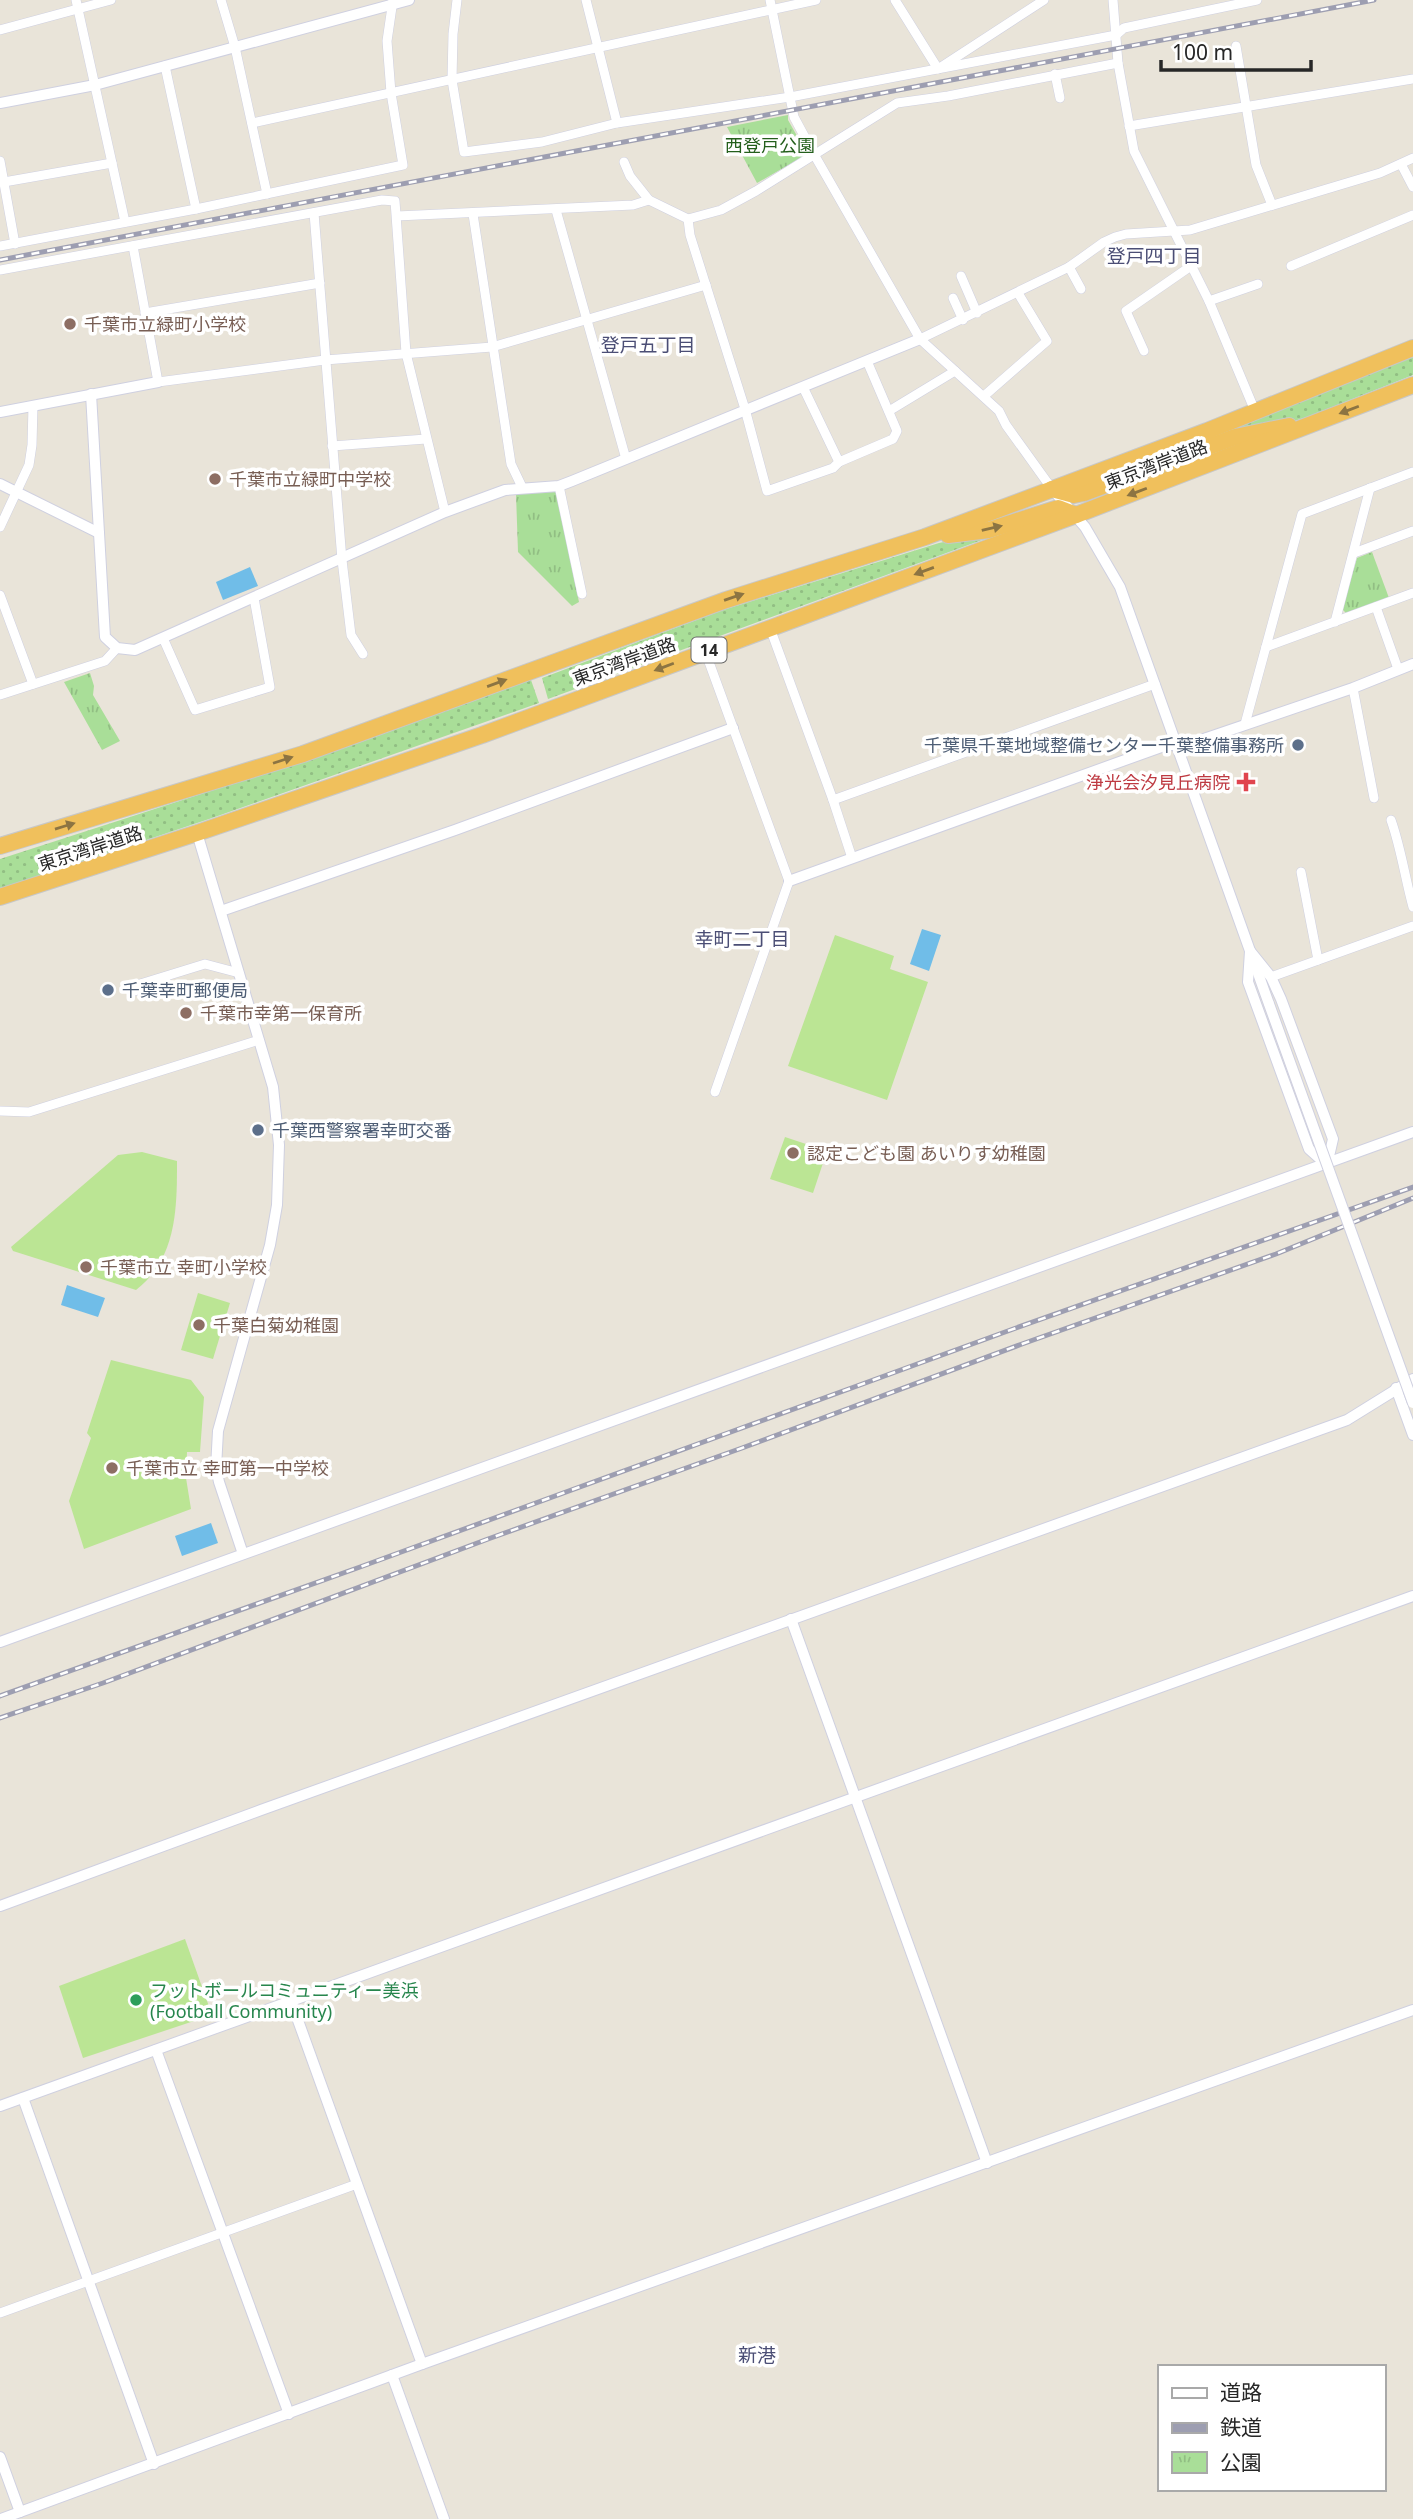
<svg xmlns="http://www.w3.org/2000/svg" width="1413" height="2519" viewBox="0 0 1413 2519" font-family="'Noto Sans','Noto Sans JP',sans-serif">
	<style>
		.grass { fill: url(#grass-dots) }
		.park { fill: url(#park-tufts) }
		.pitch { fill: #bbe594 }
		.water { fill: #70bde8 }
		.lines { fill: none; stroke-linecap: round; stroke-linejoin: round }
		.minor-casing { stroke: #cfd0e0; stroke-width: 10 }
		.tertiary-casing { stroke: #cfd0e0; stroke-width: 12 }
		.trunk-casing { stroke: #c7c7c7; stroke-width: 18 }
		.minor { stroke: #fff; stroke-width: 9 }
		.tertiary { stroke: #fff; stroke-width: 10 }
		.trunk { stroke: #f0c05c; stroke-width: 16 }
		.rail-casing { stroke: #9d9eb1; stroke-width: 5 }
		.rail { stroke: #fff; stroke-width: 2.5; stroke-dasharray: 8; stroke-linecap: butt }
		.tertiary-bridge-casing { stroke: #cfd0e0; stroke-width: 12; stroke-linecap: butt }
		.tertiary-bridge { stroke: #fff; stroke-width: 10 }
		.oneway { fill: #8c7442 }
		.education-dot { fill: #8d6e63; stroke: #fff; stroke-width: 2.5 }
		.service-dot { fill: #5c6f8a; stroke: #fff; stroke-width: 2.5 }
		.health-dot { fill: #e0444e; stroke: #fff; stroke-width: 2.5 }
		.leisure-dot { fill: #2e9e5b; stroke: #fff; stroke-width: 2.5 }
		.labels { text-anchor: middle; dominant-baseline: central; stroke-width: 7; stroke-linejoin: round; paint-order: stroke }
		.shield { fill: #fff; stroke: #686868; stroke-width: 2 }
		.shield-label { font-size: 16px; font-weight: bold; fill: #272727 }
		.park-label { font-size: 18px; fill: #245f1c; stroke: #fff }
		.education-label { font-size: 18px; fill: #785e54; stroke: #fff; text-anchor: start }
		.street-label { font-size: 18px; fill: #272727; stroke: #fff }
		.service-label { font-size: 18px; fill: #4e5e75; stroke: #fff; text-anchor: start }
		.health-label { font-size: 18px; fill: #be3a42; stroke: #fff; text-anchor: end }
		.leisure-label { font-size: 18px; fill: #27864d; stroke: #fff; text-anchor: start }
		.neighbourhood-label { font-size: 19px; fill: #4b4e75; stroke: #fff }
	</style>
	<defs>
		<pattern id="grass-dots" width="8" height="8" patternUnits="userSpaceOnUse" patternTransform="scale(1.75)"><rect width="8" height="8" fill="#a9de98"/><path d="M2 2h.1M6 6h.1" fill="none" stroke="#91be83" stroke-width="1.8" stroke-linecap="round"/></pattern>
		<pattern id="park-tufts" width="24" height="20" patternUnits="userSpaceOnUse" patternTransform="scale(1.75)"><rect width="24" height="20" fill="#a9de98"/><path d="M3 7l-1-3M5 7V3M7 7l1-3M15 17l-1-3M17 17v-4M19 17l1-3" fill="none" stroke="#91be83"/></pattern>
	</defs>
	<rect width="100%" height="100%" fill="#e9e4d9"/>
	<g class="grass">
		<path d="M1413 357V375L1307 417 1080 487Z"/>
		<path d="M1047 516 548 699 542 678 723 610 939 543 988 533Z"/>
		<path d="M531 680 539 703 212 818 0 889V859L347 747Z"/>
	</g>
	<g class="park">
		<path d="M788 115V120L805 150 804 156 757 183 727 127Z"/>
		<path d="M554 490 557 493 579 602 572 606 518 552 516 494Z"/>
		<path d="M1372 552 1389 598 1347 614 1342 609 1357 558Z"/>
		<path d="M90 673 94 686 93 695 120 741 102 750 64 682Z"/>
	</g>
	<g class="pitch">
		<path d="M835 935 894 956 890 969 928 982 887 1100 788 1066Z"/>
		<path d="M785 1137 827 1151 813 1193 770 1179Z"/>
		<path d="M142 1152 177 1161C177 1208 177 1258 136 1290L13 1251 11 1247 118 1155Z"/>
		<path d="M198 1293 230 1303 213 1359 181 1350Z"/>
		<path d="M111 1360 191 1380 204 1397 200 1452H187L186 1478 191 1509 84 1549 69 1501 91 1438 87 1433Z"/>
		<path d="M185 1939 212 2015 83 2058 59 1986Z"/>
	</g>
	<g class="water">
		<path d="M250 567 258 586 223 600 216 582Z"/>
		<path d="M922 929 941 935 929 971 910 964Z"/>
		<path d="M67 1285 105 1298 98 1317 61 1305Z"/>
		<path d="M211 1523 218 1543 182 1556 175 1536Z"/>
	</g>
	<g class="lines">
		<g class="minor-casing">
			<g id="minor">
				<path d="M76 0 125 222"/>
				<path d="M221 0 235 47 267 194"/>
				<path d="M457 0 453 34 452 80 464 152 542 142 617 123 790 97 1116 35 1124 28 1257 0"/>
				<path d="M586 0 617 123"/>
				<path d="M770 0 794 117 815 156 920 339 999 411 1006 425 1052 489"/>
				<path d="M895 0 938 69 1044 0"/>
				<path d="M1113 0 1118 63 1134 151 1209 301 1255 411"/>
				<path d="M0 30 111 0"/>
				<path d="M1236 46 1256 165 1272 205"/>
				<path d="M165 66 196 209"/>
				<path d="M1055 74 1060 98"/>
				<path d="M252 123 816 0"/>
				<path d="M1129 126 1413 79"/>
				<path d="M0 161 15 244"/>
				<path d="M624 162 630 176 649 200 688 219 690 235 745 409 767 491 833 468 839 462 803 387"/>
				<path d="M1401 164 1413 187"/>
				<path d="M4 182 112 163"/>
				<path d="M556 210 626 459"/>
				<path d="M314 213 342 560 351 635 363 654"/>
				<path d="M473 214 511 464 522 487"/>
				<path d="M397 216 633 205 649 200"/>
				<path d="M688 219 721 210 756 191 897 103 948 96 1118 63"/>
				<path d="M0 246 196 209 403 165 391 93 387 41 393 0"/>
				<path d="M133 246 158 382 325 360 492 347 706 285"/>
				<path d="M1291 266 1413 215"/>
				<path d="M1069 267 1081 289"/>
				<path d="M0 270 382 200 395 201 406 353 445 512"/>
				<path d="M961 276 977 313"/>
				<path d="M953 298 963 320"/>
				<path d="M1209 301 1258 284"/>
				<path d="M145 313 320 283"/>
				<path d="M920 339 1069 267 1104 242 1115 237 1126 234 1190 230 1380 173 1413 158"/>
				<path d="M1144 351 1126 311 1191 266"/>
				<path d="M984 396 1047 341 1018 293"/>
				<path d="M889 411 955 371"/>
				<path d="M332 446 426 439"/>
				<path d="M839 462 893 439 897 431 867 361"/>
				<path d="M559 486 582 594"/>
				<path d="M0 527 29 465 32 445 33 406"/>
				<path d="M1354 553 1413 531"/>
				<path d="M0 595 33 684"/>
				<path d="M1376 607 1398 669"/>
				<path d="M1335 622 1370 488"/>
				<path d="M770 628 833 800 852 858"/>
				<path d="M163 638 195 710 270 687 254 598"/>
				<path d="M1266 647 1413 593"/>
				<path d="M705 651 789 881 715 1092"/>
				<path d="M1353 688 1374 798"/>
				<path d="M0 695 105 661 117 648"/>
				<path d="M1245 724 1302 514 1413 472"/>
				<path d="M833 800 1155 684"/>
				<path d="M1391 820C1401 848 1405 878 1413 907"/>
				<path d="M1301 872 1318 960"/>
				<path d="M1271 977 1413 926"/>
				<path d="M135 991 137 985 205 964 239 973"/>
				<path d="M0 1111 29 1112 259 1040"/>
				<path d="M0 2313 357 2184"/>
			</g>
		</g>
		<g class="tertiary-casing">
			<g id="tertiary">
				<path d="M0 103 95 85 409 0"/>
				<path d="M91 394 105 637 117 648 135 650 445 512 505 490 559 486 572 481 920 339"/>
				<path d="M0 412 158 382"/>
				<path d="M0 484 99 533"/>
				<path d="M1053 490 1085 527 1120 587 1269 1004"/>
				<path d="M197 833 273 1087 279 1145 277 1205 270 1245 218 1431 216 1468 219 1482 243 1554"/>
				<path d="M789 881 1164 746 1195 742 1353 688 1413 664"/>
				<path d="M221 911 455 830 733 728"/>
				<path d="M1250 951 1271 977 1281 999 1333 1139 1327 1165 1309 1149 1248 982Z"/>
				<path d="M1396 1388 1413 1435"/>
				<path d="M791 1619 987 2163"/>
				<path d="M0 1642 1413 1132"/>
				<path d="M0 1906 261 1810 1347 1420 1413 1379"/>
				<path d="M291 2001 422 2364"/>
				<path d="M156 2050 289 2414"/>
				<path d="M23 2098 154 2464"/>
				<path d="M0 2106 1413 1596"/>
				<path d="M392 2375 444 2519"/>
				<path d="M0 2457 20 2512"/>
				<path d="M1 2519 422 2364 1413 2010"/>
			</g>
		</g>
		<g class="trunk-casing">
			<g id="trunk">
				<path d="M1052 489 1074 495 1084 493 1235 437 1289 426"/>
				<path d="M948 535 989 530 1058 508 1076 515"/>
				<path d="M0 846 303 754 726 600 925 537 1207 431 1413 348"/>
				<path d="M0 897 197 833 482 735 1076 515 1413 385"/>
			</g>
		</g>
		<use href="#minor" class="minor"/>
		<use href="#tertiary" class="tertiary"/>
		<use href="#trunk" class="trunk"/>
		<g class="rail-casing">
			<g id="rail">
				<path d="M0 260 1374 0"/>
				<path d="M0 1696 360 1567 1016 1328 1413 1187"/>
				<path d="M0 1718 103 1683 488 1539 742 1448 1022 1344 1276 1254 1413 1198"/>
			</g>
		</g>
		<use href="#rail" class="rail"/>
		<g class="tertiary-bridge-casing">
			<path id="tertiary-bridge" d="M1269 1004 1413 1403"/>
		</g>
		<use href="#tertiary-bridge" class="tertiary-bridge"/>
	</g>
	<defs><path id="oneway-solid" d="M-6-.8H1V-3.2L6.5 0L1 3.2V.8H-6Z" transform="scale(1.75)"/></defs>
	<g class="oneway">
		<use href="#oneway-solid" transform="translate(1349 410) rotate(159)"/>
		<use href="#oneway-solid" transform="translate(1137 492) rotate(159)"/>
		<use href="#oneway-solid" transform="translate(992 528) rotate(-13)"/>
		<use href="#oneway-solid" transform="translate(924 571) rotate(160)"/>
		<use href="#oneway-solid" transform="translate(734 597) rotate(-19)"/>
		<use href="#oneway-solid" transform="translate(664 667) rotate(159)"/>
		<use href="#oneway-solid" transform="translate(497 683) rotate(-20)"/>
		<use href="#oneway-solid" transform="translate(283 760) rotate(-18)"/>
		<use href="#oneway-solid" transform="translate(65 826) rotate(-17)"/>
	</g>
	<g class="education-dot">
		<circle cx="70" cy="324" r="7"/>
		<circle cx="215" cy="479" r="7"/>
		<circle cx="186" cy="1013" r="7"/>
		<circle cx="793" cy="1153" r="7"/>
		<circle cx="86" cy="1267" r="7"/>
		<circle cx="199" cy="1325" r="7"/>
		<circle cx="112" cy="1468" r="7"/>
	</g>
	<g class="service-dot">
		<circle cx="1298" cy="745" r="7"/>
		<circle cx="108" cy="990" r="7"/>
		<circle cx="258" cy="1130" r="7"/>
	</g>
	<path class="health-dot" d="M1242.5 771.5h7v7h7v7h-7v7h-7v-7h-7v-7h7z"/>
	<circle class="leisure-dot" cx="136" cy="2000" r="7"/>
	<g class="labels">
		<rect class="shield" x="691.5" y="637.5" width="35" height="25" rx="5"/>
		<g class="shield-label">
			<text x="709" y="650">14</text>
		</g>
		<g class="park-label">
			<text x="770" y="145">西登戸公園</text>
		</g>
		<g class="education-label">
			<text x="84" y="324">千葉市立緑町小学校</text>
			<text x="229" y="479">千葉市立緑町中学校</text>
			<text x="200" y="1013">千葉市幸第一保育所</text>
			<text x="807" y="1153">認定こども園 あいりす幼稚園</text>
			<text x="100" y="1267">千葉市立 幸町小学校</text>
			<text x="213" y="1325">千葉白菊幼稚園</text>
			<text x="126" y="1468">千葉市立 幸町第一中学校</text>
		</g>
		<g class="street-label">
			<text transform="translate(1156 464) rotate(-21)">東京湾岸道路</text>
			<text transform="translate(624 661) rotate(-20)">東京湾岸道路</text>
			<text transform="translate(90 848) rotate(-18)">東京湾岸道路</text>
		</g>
		<g class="service-label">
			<text x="1284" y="745" text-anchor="end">千葉県千葉地域整備センター千葉整備事務所</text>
			<text x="122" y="990">千葉幸町郵便局</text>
			<text x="272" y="1130">千葉西警察署幸町交番</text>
		</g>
		<g class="health-label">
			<text x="1230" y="782">浄光会汐見丘病院</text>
		</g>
		<g class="leisure-label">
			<text x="150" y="1990">フットボールコミュニティー美浜<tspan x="150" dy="21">(Football Community)</tspan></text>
		</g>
		<g class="neighbourhood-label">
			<text x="1154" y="256">登戸四丁目</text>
			<text x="648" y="345">登戸五丁目</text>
			<text x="742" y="939">幸町二丁目</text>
			<text x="757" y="2355">新港</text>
		</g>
	</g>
	<rect x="1158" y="2365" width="228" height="126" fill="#ffffff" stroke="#a9a9a9" stroke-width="2"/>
	<rect x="1172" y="2388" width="35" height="10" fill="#ffffff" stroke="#a9a9a9" stroke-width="2"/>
	<text x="1220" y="2400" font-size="21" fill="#272727">道路</text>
	<rect x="1172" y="2423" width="35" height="10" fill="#9d9eb1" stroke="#a9a9a9" stroke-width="2"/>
	<text x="1220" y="2435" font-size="21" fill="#272727">鉄道</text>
	<rect x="1172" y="2452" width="35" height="21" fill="url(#park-tufts)" stroke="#a9a9a9" stroke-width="2"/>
	<text x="1220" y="2470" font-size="21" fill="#272727">公園</text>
	<path d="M1161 60v10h150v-10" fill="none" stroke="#272727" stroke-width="3.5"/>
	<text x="1172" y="60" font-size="21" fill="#272727" stroke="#ffffff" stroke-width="5" paint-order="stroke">100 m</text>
</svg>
